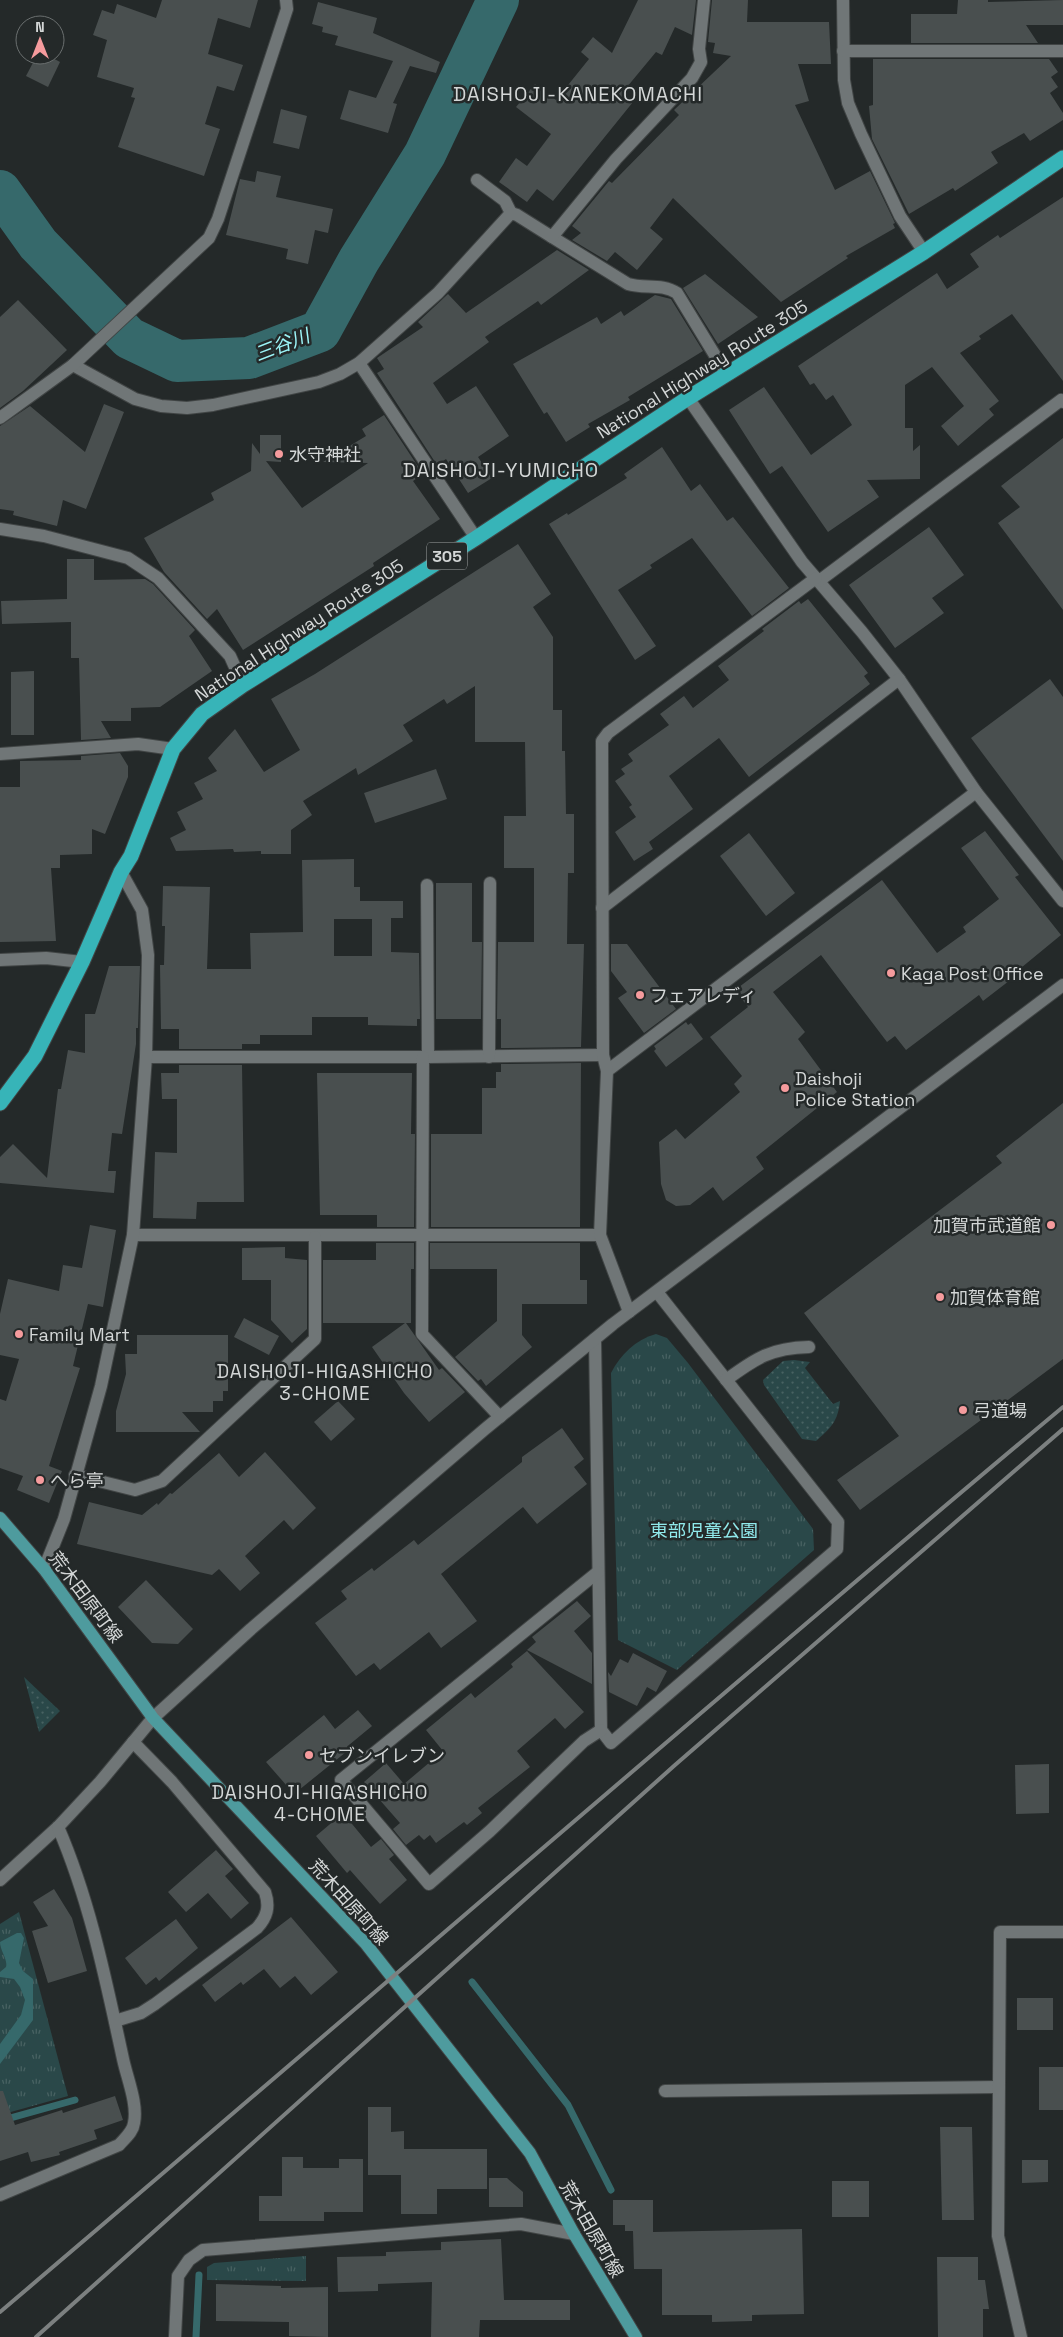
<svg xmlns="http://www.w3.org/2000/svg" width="1063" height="2337" viewBox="0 0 1063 2337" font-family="'Space Grotesk','Noto Sans JP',sans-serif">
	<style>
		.grass { fill: url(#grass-dots) }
		.park { fill: url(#park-tufts) }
		.water { fill: #36696b }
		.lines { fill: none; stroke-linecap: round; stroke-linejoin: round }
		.stream { stroke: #36696b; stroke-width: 7 }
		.river { stroke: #36696b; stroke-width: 42 }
		.building { fill: #494f4f; fill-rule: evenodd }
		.minor-casing { stroke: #414545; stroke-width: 14 }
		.major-casing { stroke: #414545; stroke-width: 14 }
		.highway-casing { stroke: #414545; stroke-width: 17 }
		.minor { stroke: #707677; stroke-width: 12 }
		.major { stroke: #4e9b9e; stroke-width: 12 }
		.highway { stroke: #37b4b8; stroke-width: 15 }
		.rail { stroke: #7c8080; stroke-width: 4 }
		.poi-dot { fill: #f59b9d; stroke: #242929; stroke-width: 2 }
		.labels { text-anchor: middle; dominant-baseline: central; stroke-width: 5; stroke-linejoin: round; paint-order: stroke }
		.shield { fill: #242929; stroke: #9fa3a3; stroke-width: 1 }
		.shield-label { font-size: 16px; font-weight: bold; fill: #d4d7d7 }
		.street-label { font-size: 18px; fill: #d4d7d7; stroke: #242929 }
		.poi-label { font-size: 18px; fill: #d4d7d7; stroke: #242929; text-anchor: start }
		.park-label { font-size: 18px; fill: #90e9eb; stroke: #242929 }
		.water-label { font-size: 19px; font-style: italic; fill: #9cf5f8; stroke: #242929 }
		.neighbourhood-label { font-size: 19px; letter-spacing: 1px; fill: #d4d7d7; stroke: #242929 }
		.quarter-label { font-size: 20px; letter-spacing: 1px; fill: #d4d7d7; stroke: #242929 }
	</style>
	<defs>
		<pattern id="grass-dots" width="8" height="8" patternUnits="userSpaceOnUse" patternTransform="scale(1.25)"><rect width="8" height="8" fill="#2a4849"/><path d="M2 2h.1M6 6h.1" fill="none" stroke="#486262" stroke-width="1.8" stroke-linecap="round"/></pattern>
		<pattern id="park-tufts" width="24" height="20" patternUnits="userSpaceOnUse" patternTransform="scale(1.25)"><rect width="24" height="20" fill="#2a4849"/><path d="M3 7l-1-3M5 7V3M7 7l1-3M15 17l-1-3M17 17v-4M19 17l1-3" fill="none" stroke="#486262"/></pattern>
	</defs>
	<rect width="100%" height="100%" fill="#242929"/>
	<g class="grass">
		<path d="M794 1360 810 1362 805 1368 833 1404 840 1401C838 1421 831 1428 816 1441L802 1439 764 1385 763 1380 783 1361Z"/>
		<path d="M24 1677 60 1711 39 1732Z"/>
	</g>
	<g class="park">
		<path d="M656 1334 667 1338 688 1363 813 1529 814 1550 677 1670 618 1640 611 1373C621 1354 635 1340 656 1334Z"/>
		<path d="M19 1912 68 2096 0 2115V1924Z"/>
		<path d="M306 2256V2281L207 2280V2267L214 2263Z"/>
	</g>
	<path class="water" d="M17 1933H21L24 1938 19 1963 23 1971 33 1979V2020L0 2064V2044L21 2015 25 2000 20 1987 14 1979 0 1977V1972L6 1967C8 1959 0 1951 0 1942Z"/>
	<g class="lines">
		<g class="stream">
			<path d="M472 1982 568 2105 611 2190"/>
			<path d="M0 2121 75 2100"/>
			<path d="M196 2337 199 2275"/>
		</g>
		<path class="river" d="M0 191 38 244 129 338 177 361 249 358 320 331 359 260 425 154 498 0"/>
	</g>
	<g class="building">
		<path d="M162 0H258L250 28 218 18 208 54 243 65 234 91 217 86 205 124 220 129 204 176 118 147 135 98 131 97 134 88 97 77 107 40 93 35 102 10 114 14 117 4 156 18Z"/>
		<path d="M638 0H696L692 35 675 27 662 55 656 52 622 93 633 102 553 201 537 189 527 202 499 182 516 158 527 166 551 134 516 107 535 84 556 100 589 59 581 52 593 37 612 53Z"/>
		<path d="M712 0H748L747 22H829L831 64H798L809 101 795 105 835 190 870 171 895 223 893 224 895 228 846 256 848 258 781 302 673 198 650 228 663 239 637 270 615 252 607 261 572 240 581 233 572 226 609 181 612 183 679 115 674 110 731 56 713 53 715 43 708 42Z"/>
		<path d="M958 0H988V2L1063 0V25H1026L1038 43H911V14H957Z"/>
		<path d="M318 2 377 18 373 33 440 62 436 73 410 66 393 103 397 104 388 133 340 119 349 90 376 98 393 61 335 45 338 36 322 32 323 27 312 24Z"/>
		<path d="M37 55H47L60 62 48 87 26 76Z"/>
		<path d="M873 59H1049L1058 72 1051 77 1058 87 1050 93 1063 113V120L1030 141 1024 133 991 152 998 163 955 191 953 188 909 214 872 139 869 106 873 105Z"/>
		<path d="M281 109 307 116 299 149 273 143Z"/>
		<path d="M257 171 281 176 276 197 333 209 328 233 315 230 308 264 286 259 288 249 226 235 240 179 255 182Z"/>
		<path d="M1063 197V381L1012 314 979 336 981 339 960 353 999 401 989 409 994 415 958 446 941 426 964 406 932 367 905 385V428H913V451L920 445V479L867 480 879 497 828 532 782 466 770 474 729 410 764 387 811 455 852 425 833 395 826 400 814 383 810 385 798 366 937 273 947 289 979 267 970 254 998 235 1000 238Z"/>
		<path d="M557 250 589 270 541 305 538 301 485 337 489 342 433 383 447 404 476 386 509 436 478 457 492 478 468 493 446 459 437 465 377 373 384 369 377 358 423 327 418 322 448 294 466 313Z"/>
		<path d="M705 274 758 317 718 344 683 288Z"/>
		<path d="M655 295 671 299 703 351 628 397 630 400 588 424 590 427 566 442 547 412 544 414 513 364 597 317 601 324 621 311 624 316Z"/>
		<path d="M18 300 67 350 23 391 0 408V317Z"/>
		<path d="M104 404 124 412 86 509 63 500 57 526 13 515 14 511 0 509V426L30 406 85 452Z"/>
		<path d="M384 415 423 474 413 481 440 519 373 563 374 566 243 650 217 609 207 619 164 572 144 538 214 500 211 493 251 471 252 443 260 454V435H281V462L266 461 302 508 368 463 323 462 366 436 362 429Z"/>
		<path d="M1063 438V610L998 523 1020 507 1001 486Z"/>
		<path d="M662 447 691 491 700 484 727 521 733 517 789 588 752 616 692 538 650 565 652 568 618 590 656 646 635 660 549 524 567 513 568 515 627 478 624 474Z"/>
		<path d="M929 527 964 575 932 598 944 613 895 648 849 585Z"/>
		<path d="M518 544 551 594 533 607 553 637V710H562V751H565L566 814H574V873H568L567 944H584L581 1047 501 1048V1019H497L498 942H534V868H504V816H526L525 742H475V686L447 704 444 699 403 725 413 741 358 775 356 768 303 801 312 815 291 830V854H261V851L234 852 233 849 176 851 170 838 186 830 177 812 203 799 194 783 217 771 208 758 235 729 264 772 300 750 271 699 315 674Z"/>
		<path d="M67 559H94V580L145 579 153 584 195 630 189 636 212 671 160 707 131 708V721H101L111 738 81 740 79 658H71V622L2 624 1 601 67 599Z"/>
		<path d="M808 599 868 673 864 676 870 684 749 777 719 738 669 776 693 809 649 842 653 849 634 861 615 832 636 817 629 807 632 805 615 781 625 774 621 769 633 761 628 754 669 725 660 714 684 696 693 708 729 680 718 666 764 631 762 629 799 601 801 604Z"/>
		<path d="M34 671V735H11V672Z"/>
		<path d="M1050 679 1063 697V861L971 738Z"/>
		<path d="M120 753 128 766V777L105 834 92 829V854L60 855V868H51L56 941 0 942V787H20V761L81 760V756Z"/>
		<path d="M436 769 447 799 375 823 364 793Z"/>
		<path d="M985 831 1019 875 1015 877 1061 935 1016 972 1018 974 983 1001 979 995 906 1050 895 1036 887 1042 821 955 773 992 805 1032 798 1039 837 1092 756 1157 764 1169 723 1201 713 1187 690 1205 676 1206 666 1200 661 1184 659 1142 676 1129 685 1139 740 1092 734 1084 742 1076 710 1037 748 1007 735 990 882 880 937 953 966 932 963 927 999 899 961 848Z"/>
		<path d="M749 833 795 893 766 916 720 856Z"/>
		<path d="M354 859V887H360V901H403V918H391V952L419 953 420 1019H417V1026L368 1025V1017H312V1035H260V1044H242V1049H179V1029H161L160 965H164L165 926H162L163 886 210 887 207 969H251L250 933 303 932 302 860ZM334 919H372V956H334Z"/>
		<path d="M436 883H472V942H482L481 1019H436Z"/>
		<path d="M611 944H627L676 1009 644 1033 618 998 627 992 611 971Z"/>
		<path d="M109 966H140L138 1028H136V1044L122 1134 112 1133 108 1171H116L114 1193 0 1183V1157L13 1144 47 1178 58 1089H61L68 1050 85 1053V1014H95Z"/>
		<path d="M686 1022 688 1025 691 1023 703 1039 666 1067 654 1051 656 1049 654 1046Z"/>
		<path d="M581 1063 580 1227H431V1134H482V1088H496V1072H501V1064Z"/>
		<path d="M179 1065H242L244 1202H197L196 1219 153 1218 155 1152 177 1153V1099H162L161 1073H179Z"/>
		<path d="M317 1073H412L411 1134H415L414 1227H377V1215H320Z"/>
		<path d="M1063 1103V1359L860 1510 837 1480 899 1436 804 1313 1002 1163 996 1156Z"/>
		<path d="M90 1225 116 1230 103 1307 88 1304 73 1366 80 1368 49 1466 62 1471 49 1503 17 1490 23 1476 0 1468V1399L6 1401 19 1359 0 1355V1314L8 1279 59 1291 63 1265 82 1268Z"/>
		<path d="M376 1243H414V1269H411V1323H406L439 1370 442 1368 465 1392 429 1422 404 1393 372 1347 405 1323H323V1260H376Z"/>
		<path d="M430 1243H580V1280H587V1304H522V1335L532 1347 486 1386 481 1379 478 1381 455 1357 497 1321V1269H430Z"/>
		<path d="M285 1247V1258L307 1260V1329L292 1343 271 1320V1280H242V1248Z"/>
		<path d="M244 1318 279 1336 269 1355 234 1337Z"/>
		<path d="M137 1335H228V1391H223V1401H213V1412H182L200 1432H116V1411L126 1374 125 1354H137Z"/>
		<path d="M338 1401 355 1419 331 1441 314 1422Z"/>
		<path d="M562 1428 584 1459 574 1467 587 1484 537 1524 523 1507 441 1574 477 1621 441 1648 429 1632 380 1670 374 1663 356 1676 315 1623 347 1599 341 1591 372 1568 374 1571 414 1540 418 1545 522 1462V1457Z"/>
		<path d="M265 1452 316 1508 293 1530 284 1520 245 1556 260 1573 240 1591 219 1569 212 1575 77 1544 89 1502 142 1515 157 1503 158 1505 170 1493 172 1494 219 1453 239 1477Z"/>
		<path d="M146 1580 193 1629 178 1644 152 1643 118 1607Z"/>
		<path d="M577 1601 591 1616 574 1631 592 1653V1684L527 1650 536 1642 532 1637Z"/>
		<path d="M527 1651 584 1712 565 1729 555 1718 517 1751 530 1767 478 1808 482 1813 467 1825 464 1822 436 1843 430 1835 424 1840 419 1835 406 1845 393 1829 400 1823 364 1782 386 1763 404 1784 443 1751 426 1730 471 1693 475 1698 513 1667 511 1664Z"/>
		<path d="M633 1653 667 1671 656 1692 647 1687 637 1706 609 1692 608 1672 611 1676 620 1659 628 1663Z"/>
		<path d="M358 1710 372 1726 349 1745 351 1748 294 1794 266 1762 324 1715 335 1729Z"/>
		<path d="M1049 1764V1813L1016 1814 1015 1765Z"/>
		<path d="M343 1813 371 1847 381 1839 394 1855 389 1859 407 1880 380 1904 350 1870 347 1873 316 1836Z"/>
		<path d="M216 1850 233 1869 225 1876 249 1903 231 1919 208 1893 186 1912 168 1892Z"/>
		<path d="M54 1889 72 1918 87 1971 48 1983 32 1931 48 1926 33 1902Z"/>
		<path d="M291 1917 338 1972 311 1995 295 1976 280 1988 264 1969 243 1985 241 1982 215 2002 202 1985Z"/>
		<path d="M176 1919 198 1948 159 1981 156 1977 146 1985 125 1958Z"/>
		<rect x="1017" y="1998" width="36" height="32"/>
		<rect x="1039" y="2067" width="24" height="43"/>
		<path d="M0 2091H3L15 2125 62 2110 63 2113 115 2096 123 2120 94 2130 97 2139 59 2152 60 2155 31 2162 28 2152 0 2161Z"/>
		<path d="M368 2107H391V2132L404 2131V2149H487V2189H437V2214H401V2175H368Z"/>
		<path d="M940 2127H972L974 2220H942Z"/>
		<path d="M282 2157H303V2168H339V2159H363V2212H324V2221H259V2196H282Z"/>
		<path d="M1022 2160H1048V2182L1022 2183Z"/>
		<path d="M489 2178H507L523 2192V2207H489Z"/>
		<rect x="832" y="2181" width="37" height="36"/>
		<path d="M613 2200H653V2232L802 2229 804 2314 752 2315V2321L712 2322V2315H662V2269H634L633 2231H625V2225H613Z"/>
		<path d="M501 2239 504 2300H570V2320H480L479 2337H431L432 2282 378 2284V2291L338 2292 337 2257 386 2256V2252L441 2250V2242Z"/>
		<path d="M937 2257H978V2280H985L989 2309H983V2337H938Z"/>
		<path d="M216 2284 281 2286V2288L328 2287V2337L289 2336V2322L216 2321Z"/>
	</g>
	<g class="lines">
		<g class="minor-casing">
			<g id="minor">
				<path d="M843 0 844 80 848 103 861 134 900 216 924 252"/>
				<path d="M843 51H1063"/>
				<path d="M477 180 505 201 511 213"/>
				<path d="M552 237 628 284C644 289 662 283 677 293L727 375"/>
				<path d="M359 363 476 538"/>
				<path d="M73 365 135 399 161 406 187 408 213 405 319 382 340 374 359 363 438 293 511 213 517 215 552 237 616 159 692 78 701 62 699 49 704 0"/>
				<path d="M688 398 802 562 862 632 899 679 976 792 1063 901"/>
				<path d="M0 418 73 365 209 238 218 219 287 9 286 0"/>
				<path d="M0 529 44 536 128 558 158 578 230 656 243 685"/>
				<path d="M819 581 1061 400 1063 402"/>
				<path d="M0 754 138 744 173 749"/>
				<path d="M427 885 428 1057"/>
				<path d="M602 908 899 679"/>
				<path d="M0 960 46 958 82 962"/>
				<path d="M146 1057H428L603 1055"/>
				<path d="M423 1057 422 1334 500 1417"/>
				<path d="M489 1057 490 883"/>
				<path d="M607 1071 976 792"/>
				<path d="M133 1235H600"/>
				<path d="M629 1312 600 1235 607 1071 603 1055 602 741 608 733 816 578"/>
				<path d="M595 1339 601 1730 611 1743 837 1549 838 1522 657 1292"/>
				<path d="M726 1380C756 1358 771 1348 809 1347"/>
				<path d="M75 1475 135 1490 162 1481 315 1339V1237"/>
				<path d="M44 1569 64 1519 101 1386 133 1235 146 1057 148 955 142 910 121 872"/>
				<path d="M598 1572 341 1780 429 1884 490 1831 584 1741 601 1730"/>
				<path d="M0 1880 58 1827 100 1782 153 1718 251 1629 485 1429 613 1324 1063 985"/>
				<path d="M115 2021 141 2013 155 2004 257 1928C267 1917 270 1907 265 1892L172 1782 133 1742"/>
				<path d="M665 2091 999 2087"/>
				<path d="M0 2195 119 2145C125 2138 133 2132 134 2123 138 2104 127 2078 123 2059 106 1981 90 1901 58 1827"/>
				<path d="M175 2337 178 2276 189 2260 203 2250 521 2224 574 2234"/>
				<path d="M1021 2337 998 2236 1000 1932H1063"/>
			</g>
		</g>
		<g class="major-casing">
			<path id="major" d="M0 1518 44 1569 153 1718 366 1944 530 2153 574 2234 636 2337"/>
		</g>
		<g class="highway-casing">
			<path id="highway" d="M0 1103 35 1056 82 962 121 872 131 856 173 749 202 714 243 685 476 538 688 398 924 252 1063 158"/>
		</g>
		<use href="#minor" class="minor"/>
		<use href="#major" class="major"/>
		<use href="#highway" class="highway"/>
		<g class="rail">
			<path d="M0 2312C355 2011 706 1705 1063 1407"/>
			<path d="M36 2337 675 1765 1063 1429"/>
		</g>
	</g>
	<g class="poi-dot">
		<circle cx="279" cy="454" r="5"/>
		<circle cx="891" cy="973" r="5"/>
		<circle cx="640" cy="995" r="5"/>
		<circle cx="785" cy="1088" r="5"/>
		<circle cx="1051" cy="1225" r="5"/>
		<circle cx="940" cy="1297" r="5"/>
		<circle cx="19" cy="1334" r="5"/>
		<circle cx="963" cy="1410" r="5"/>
		<circle cx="40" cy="1480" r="5"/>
		<circle cx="309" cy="1755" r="5"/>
	</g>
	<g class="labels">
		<rect class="shield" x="427" y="542.5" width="40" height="27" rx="4"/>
		<g class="shield-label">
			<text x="447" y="556">305</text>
		</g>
		<g class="street-label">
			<text transform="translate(702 369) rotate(-32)">National Highway Route 305</text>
			<text transform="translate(299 630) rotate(-33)">National Highway Route 305</text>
			<text transform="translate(86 1597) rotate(53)">荒木田原町線</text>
			<text transform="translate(349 1902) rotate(48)">荒木田原町線</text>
			<text transform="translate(592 2229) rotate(60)">荒木田原町線</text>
		</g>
		<g class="poi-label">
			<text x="289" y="454">水守神社</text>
			<text x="901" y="973">Kaga Post Office</text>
			<text x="650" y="995">フェアレディ</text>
			<text x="795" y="1078">Daishoji<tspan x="795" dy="21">Police Station</tspan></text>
			<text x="1041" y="1225" text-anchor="end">加賀市武道館</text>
			<text x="950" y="1297">加賀体育館</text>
			<text x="29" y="1334">Family Mart</text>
			<text x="973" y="1410">弓道場</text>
			<text x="50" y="1480">へら亭</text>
			<text x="319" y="1755">セブンイレブン</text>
		</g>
		<g class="park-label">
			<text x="704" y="1530">東部児童公園</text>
		</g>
		<g class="water-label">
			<text transform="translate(282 345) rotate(-21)">三谷川</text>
		</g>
		<g class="neighbourhood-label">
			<text x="325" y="1371">DAISHOJI-HIGASHICHO<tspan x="325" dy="22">3-CHOME</tspan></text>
			<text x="320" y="1792">DAISHOJI-HIGASHICHO<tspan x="320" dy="22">4-CHOME</tspan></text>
		</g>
		<g class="quarter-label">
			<text x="578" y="94">DAISHOJI-KANEKOMACHI</text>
			<text x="501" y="470">DAISHOJI-YUMICHO</text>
		</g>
	</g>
	<g transform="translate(40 40)"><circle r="24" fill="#242929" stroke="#6a6f6f"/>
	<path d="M0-4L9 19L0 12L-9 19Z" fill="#f59b9d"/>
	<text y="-8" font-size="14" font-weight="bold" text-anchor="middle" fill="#d4d7d7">N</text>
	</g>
</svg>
